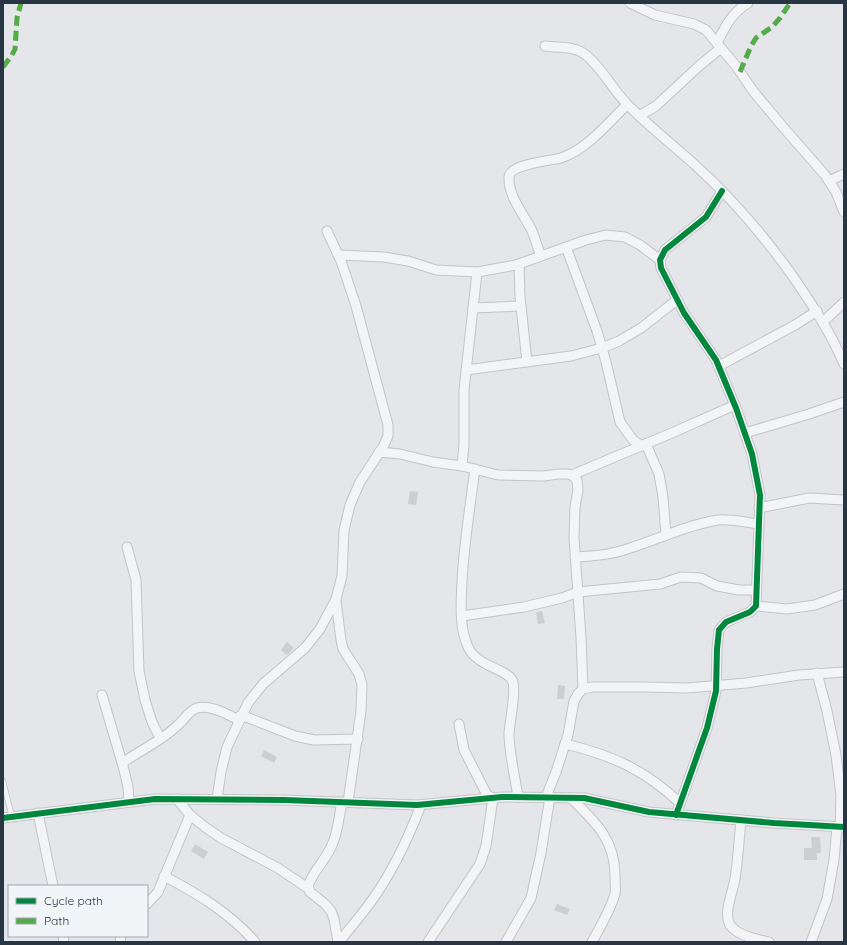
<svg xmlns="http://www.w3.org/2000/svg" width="847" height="945" viewBox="0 0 847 945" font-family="Quicksand,sans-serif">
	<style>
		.building { fill: #ccced1 }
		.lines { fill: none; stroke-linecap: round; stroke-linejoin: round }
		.service-casing { stroke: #c2c4c7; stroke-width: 6 }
		.minor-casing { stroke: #c2c4c7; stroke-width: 11 }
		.service { stroke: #f3f4f6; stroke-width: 4.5 }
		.minor { stroke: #f3f4f6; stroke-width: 9 }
		.quiet { stroke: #53ac47; stroke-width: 5; stroke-dasharray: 10 5; stroke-linecap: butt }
		.cycleway-casing { stroke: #f2f5f8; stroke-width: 8 }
		.cycleway { stroke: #00873e; stroke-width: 6 }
	</style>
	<rect width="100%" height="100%" fill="#e4e6e9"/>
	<g class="building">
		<path d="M410 491 418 492 416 505 408 504Z"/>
		<path d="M542 611 545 623 538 624 536 612Z"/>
		<path d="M287 642 294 648 287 655 281 650Z"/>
		<path d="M558 685 565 686 564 699H557Z"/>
		<path d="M264 750 277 757 274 763 261 756Z"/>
		<path d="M811 837H820L821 853H817V860H804V848H812Z"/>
		<path d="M195 844 208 852 204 859 191 851Z"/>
		<path d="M557 904 570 909 567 915 554 910Z"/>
	</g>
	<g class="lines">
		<g class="service-casing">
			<path id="service" d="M3 781 12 817"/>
		</g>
		<g class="minor-casing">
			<g id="minor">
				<path d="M630 3 655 15 694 24 706 30 736 66 753 91 783 127 825 175 836 192 844 212"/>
				<path d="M717 43C726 25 731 14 748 3"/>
				<path d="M545 46C558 48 573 46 583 53 601 65 614 93 631 108 651 128 673 145 694 164 732 198 765 237 794 278 813 306 831 333 844 364"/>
				<path d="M639 116 656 106 699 66 721 48"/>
				<path d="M829 181 844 174"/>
				<path d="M566 247 597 331 606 362 620 422 633 440 642 446"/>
				<path d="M338 255 384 257 408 261 436 270 477 272 516 265 586 240 606 235 625 237 640 245 660 260"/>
				<path d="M541 256C537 247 535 236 530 227 522 212 508 195 509 177 510 164 550 161 561 158 589 148 606 124 627 105"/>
				<path d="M519 264 520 297 527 362"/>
				<path d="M473 308 521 306"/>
				<path d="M823 322 844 302"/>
				<path d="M719 366 795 325 817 311"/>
				<path d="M466 370 571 356 602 348 619 341 641 328 677 300"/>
				<path d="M745 433 809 414 844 402"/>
				<path d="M646 444 659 474 663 497 666 535"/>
				<path d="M379 452 400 454 433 462 462 466 498 475 544 476 558 474H568L572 475 577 480 578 490 575 507 574 538 581 637 583 689"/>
				<path d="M462 466 464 445V390L477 272"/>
				<path d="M475 469C470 506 464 544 462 581 461 603 459 627 468 647 478 668 508 668 513 682 516 694 510 720 509 733 509 754 515 776 518 797"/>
				<path d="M572 475 674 432 735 405"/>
				<path d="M759 508 809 498 844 500"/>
				<path d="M127 547 136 580 139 671 145 700 152 722 160 738"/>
				<path d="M575 557C593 556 610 555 627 549 657 540 686 525 718 520 731 519 745 522 758 524"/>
				<path d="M336 601 341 640 343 649 359 674 362 685 361 711 348 802"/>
				<path d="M756 606 787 609 815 605 844 594"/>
				<path d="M462 616 524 607 562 598 578 592 660 584 681 577 701 578 717 586 739 590H756"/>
				<path d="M817 673 827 711 836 755 841 795 840 827"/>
				<path d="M102 695 123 766 128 787 129 802"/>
				<path d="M241 715 295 736 314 740 358 739"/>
				<path d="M565 744C612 755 645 770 680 803"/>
				<path d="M122 763C141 750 165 739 181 722 186 717 190 710 197 708 210 704 228 715 239 720"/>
				<path d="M546 797 556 772 568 735 574 701 578 694 583 689 592 687H644L687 688 746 683 799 675 844 672"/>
				<path d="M571 798C595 822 615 839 615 876 615 882 616 889 615 894 610 911 600 927 592 942"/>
				<path d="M177 799 190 815 205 827 221 838 278 868 309 889"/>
				<path d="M217 799 221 772 227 747 248 703 263 684 305 648 320 629 336 599 342 576 344 530 350 505 360 482 383 447 388 436V425L356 306 341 261 327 231"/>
				<path d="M38 813 53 886"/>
				<path d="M676 815 707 728 716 691 717 649 719 630 726 622 750 612 756 606 760 495 752 454 736 408 716 360 684 313 661 268 660 260 665 250 706 217 722 191"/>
				<path d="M3 818 155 799 284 800 417 805 502 797 584 798 649 812 774 823 844 827"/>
				<path d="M741 820C739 840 738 860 735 879 733 891 723 914 730 925 738 936 756 939 769 942"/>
				<path d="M164 876C198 894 230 913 255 942"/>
				<path d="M147 904 158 892 190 815"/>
				<path d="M63 936 64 942"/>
				<path d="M120 942 121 936"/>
				<path d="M338 942 334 919 331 911 325 904 310 892 308 886C313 871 326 860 332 845 338 832 339 816 342 802"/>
				<path d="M339 942C349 929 360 917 370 903 392 873 408 839 421 805"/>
				<path d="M428 942 480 864 486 846 493 798 487 795 464 750 459 724"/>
				<path d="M506 942 531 898 541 853 550 797"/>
				<path d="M811 942 827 899 834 860 837 827"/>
			</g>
		</g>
		<use href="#service" class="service"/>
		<use href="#minor" class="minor"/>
		<g class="quiet">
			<path d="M3 67 12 55 15 49 17 18 21 3"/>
			<path d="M740 72 751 46 756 38 772 27 780 18 790 3"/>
		</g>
		<g class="cycleway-casing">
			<g id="cycleway">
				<path d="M676 815 707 728 716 691 717 649 719 630 726 622 750 612 756 606 760 495 752 454 736 408 716 360 684 313 661 268 660 260 665 250 706 217 722 191"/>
				<path d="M3 818 155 799 284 800 417 805 502 797 584 798 649 812 774 823 844 827"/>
			</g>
		</g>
		<use href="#cycleway" class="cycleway"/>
	</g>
	<rect width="847" height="945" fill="none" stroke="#2a3543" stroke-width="8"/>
	<rect x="8" y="885" width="140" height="52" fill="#f2f5f8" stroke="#a2a8b0"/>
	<rect x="16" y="898" width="20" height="6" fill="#00873e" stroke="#a2a8b0"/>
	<text x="44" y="905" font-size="12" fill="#2a3543">Cycle path</text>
	<rect x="16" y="918" width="20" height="6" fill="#53ac47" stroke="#a2a8b0"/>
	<text x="44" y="925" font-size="12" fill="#2a3543">Path</text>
</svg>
